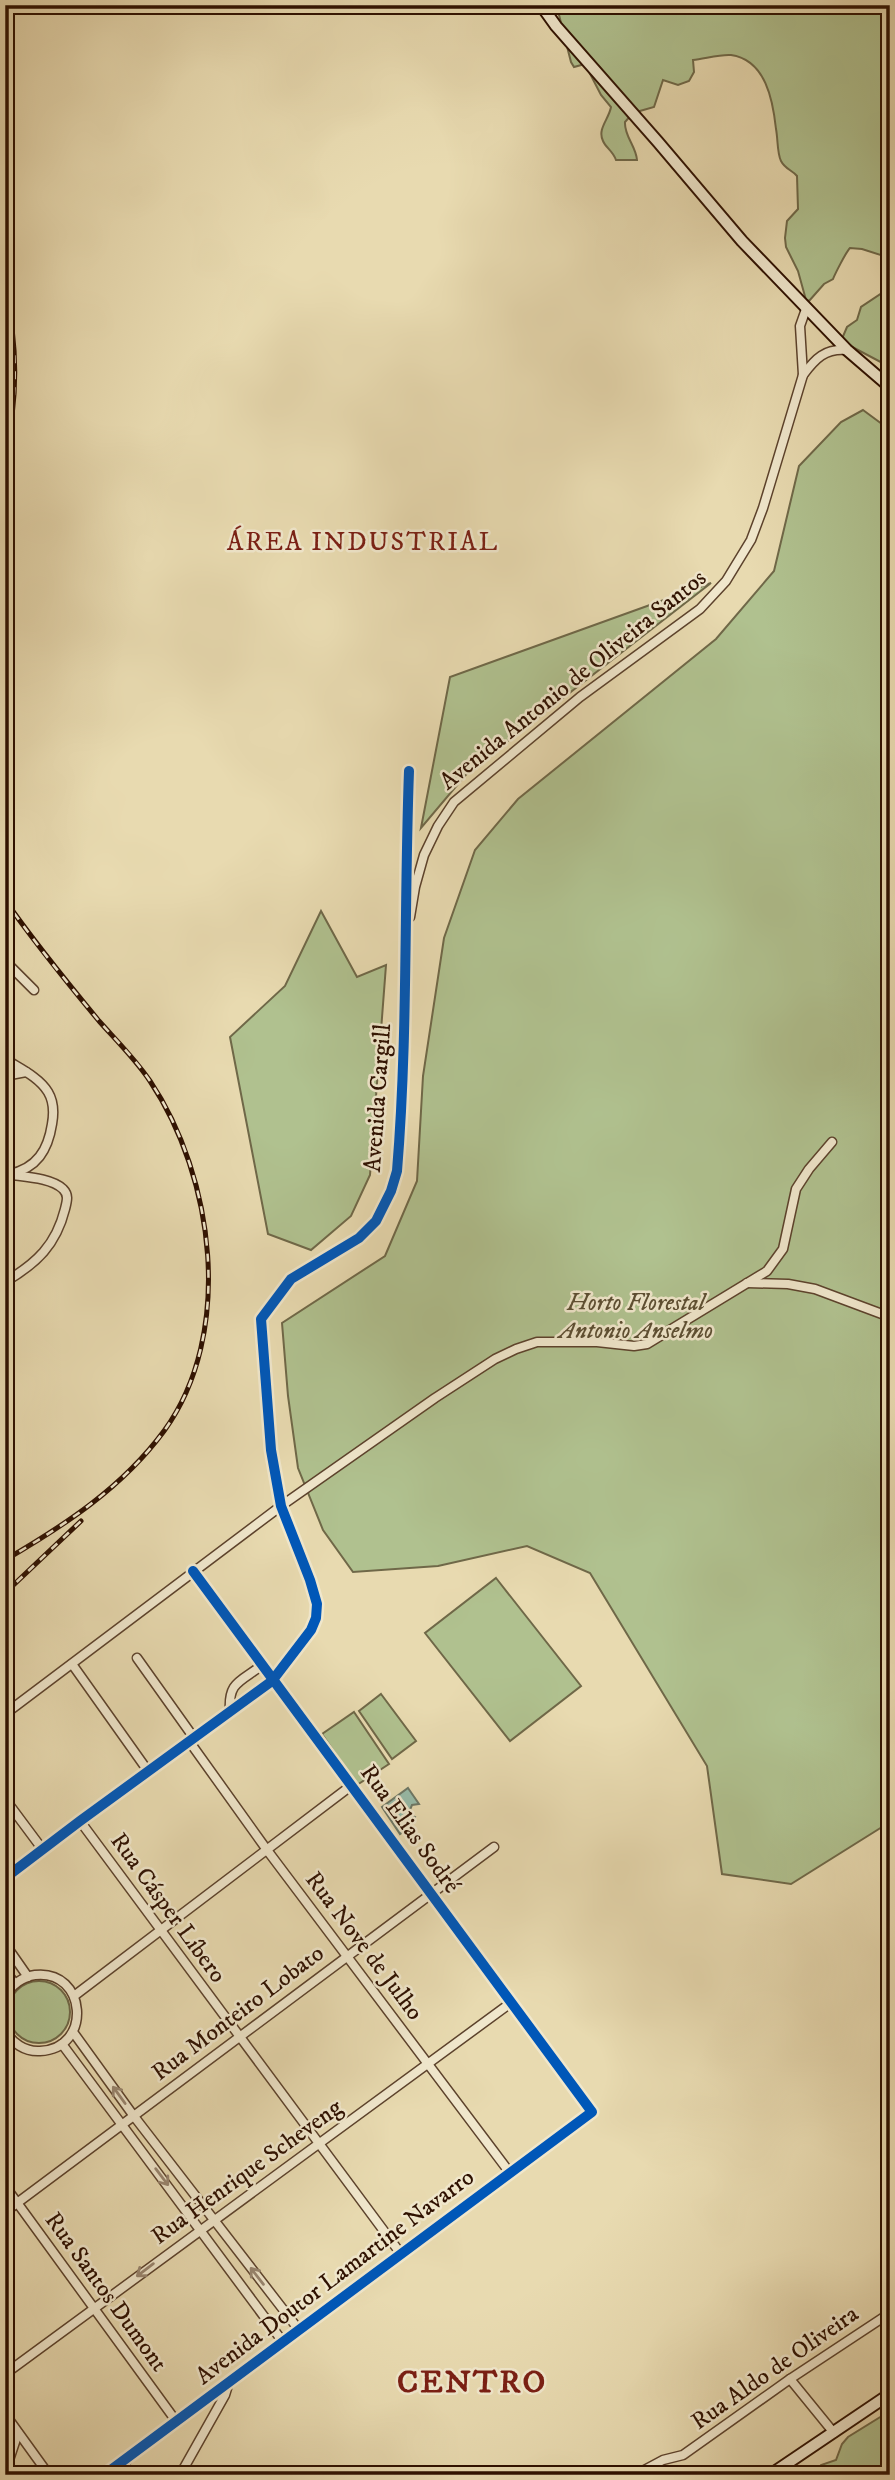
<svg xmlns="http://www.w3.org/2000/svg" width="895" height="2480" viewBox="0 0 895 2480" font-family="'IM FELL DW Pica',serif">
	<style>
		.green { fill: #b0c18f; stroke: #6f6848; stroke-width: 2 }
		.water { fill: #97bba9; stroke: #6d7765; stroke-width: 2 }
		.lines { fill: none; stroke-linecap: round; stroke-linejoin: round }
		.street-casing { stroke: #5c422c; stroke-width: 11 }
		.secondary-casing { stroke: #2e1000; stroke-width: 14 }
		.street { stroke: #f0e7cc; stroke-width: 8 }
		.secondary { stroke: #f0e7cc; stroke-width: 10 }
		.rail-casing { stroke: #2e1000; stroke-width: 5 }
		.rail { stroke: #f0e7cc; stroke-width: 2.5; stroke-dasharray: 8; stroke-linecap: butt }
		.cycleway-casing { stroke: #f0e7cc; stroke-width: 15 }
		.cycleway { stroke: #0057b8; stroke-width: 10 }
		.oneway { stroke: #998670 }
		.labels { text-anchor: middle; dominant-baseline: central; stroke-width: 5; stroke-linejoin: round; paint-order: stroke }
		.street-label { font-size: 24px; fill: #2e1000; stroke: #f0e7cc }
		.park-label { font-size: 24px; font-style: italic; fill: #5c4e32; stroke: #f0e7cc }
		.neighbourhood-label { font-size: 26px; letter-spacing: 2px; fill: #7a1f14; stroke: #f0e7cc }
		.district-label { font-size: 32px; font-weight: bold; letter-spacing: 2px; fill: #7a1f14; stroke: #f0e7cc }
	</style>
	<rect width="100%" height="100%" fill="#e8dab0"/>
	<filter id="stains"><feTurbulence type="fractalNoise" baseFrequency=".00286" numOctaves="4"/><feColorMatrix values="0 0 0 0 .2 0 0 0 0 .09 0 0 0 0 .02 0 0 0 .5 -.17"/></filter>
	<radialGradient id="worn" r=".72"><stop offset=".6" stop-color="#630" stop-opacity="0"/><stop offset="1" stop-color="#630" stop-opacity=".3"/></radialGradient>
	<g class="green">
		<path d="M559 5H890V258L862 249 850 248C846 252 835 274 833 279L824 284 809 301 806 300 798 271 786 247 785 238 787 221 798 209 797 176C792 170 785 169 781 161 777 153 778 139 776 129 773 101 766 60 731 55 720 54 704 59 693 60L694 72 689 81 678 85 663 80 654 107 633 113 625 122C624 136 636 146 637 160H616C613 151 606 148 603 141 597 129 609 119 611 107L601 95 585 64 574 67 571 62 558 11Z"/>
		<path d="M890 291V367L841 341 847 327 857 320 861 307 882 293Z"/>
		<path d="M863 410 890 430V1822L791 1884 722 1874 707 1766 590 1573 527 1546 438 1566 353 1572 323 1530 298 1468 288 1396 282 1323 385 1256 417 1181 423 1076 444 938 475 850 518 799 716 639 774 571 799 466 841 422Z"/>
		<path d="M711 583 469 771 421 828 450 677Z"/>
		<path d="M321 911 357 977 386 965 370 1175 351 1216 311 1250 268 1234 230 1037 285 986Z"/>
		<path d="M496 1578 581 1686 510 1741 425 1633Z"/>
		<path d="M381 1694 416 1741 392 1759 359 1711Z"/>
		<path d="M354 1712 389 1764 357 1785 322 1734Z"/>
		<circle cx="39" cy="2012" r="31"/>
		<path d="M890 2411V2475H814L821 2465 836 2460 842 2444 848 2437Z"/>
	</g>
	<path class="water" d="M408 1788 419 1804 412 1805 409 1812 410 1815 415 1817 411 1826 400 1834 382 1807Z"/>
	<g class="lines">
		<g class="street-casing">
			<g id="street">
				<path d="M803 375C815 359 825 348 847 350"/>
				<path d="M410 917 415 887 424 855 438 826 454 802 580 697 700 609 726 581 751 540 763 508 803 375 800 326 806 309"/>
				<path d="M5 968 11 967 34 990"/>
				<path d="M5 1059C19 1068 39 1077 48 1092 54 1102 54 1113 52 1124 48 1150 37 1168 10 1174"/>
				<path d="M5 1076 26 1072"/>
				<path d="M5 1174C22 1177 50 1177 63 1189 69 1195 67 1201 65 1209 56 1245 37 1263 5 1282"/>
				<path d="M747 1283 788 1284 815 1289 890 1317"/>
				<path d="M137 1658 194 1738"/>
				<path d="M72 1664 148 1771"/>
				<path d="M230 1711C228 1682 240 1682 261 1666"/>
				<path d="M5 1714 281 1506 435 1398 495 1359 516 1349 537 1342H597L634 1346 647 1344 767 1271 783 1249 796 1189 809 1169 832 1142"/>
				<path d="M189 1741 267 1850 510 2173"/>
				<path d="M5 1799 43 1850"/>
				<path d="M80 1821 401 2254"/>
				<path d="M5 1878 80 1821 272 1681 311 1630 316 1618 317 1604 310 1580 281 1506 271 1450 261 1319 291 1279 359 1238 376 1221 391 1191 397 1171C408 1038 404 905 409 771"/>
				<path d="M5 1944 28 1977"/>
				<path d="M5 1970 15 1984"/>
				<path d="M5 1996C12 1985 22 1977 35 1975 87 1969 93 2049 40 2051 25 2052 12 2043 5 2030"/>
				<path d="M74 1996 352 1785"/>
				<path d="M73 2032 133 2115 299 2330"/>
				<path d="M62 2044 283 2342"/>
				<path d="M5 2186 176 2421"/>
				<path d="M5 2212 494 1847"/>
				<path d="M5 2374 512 2002"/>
				<path d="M790 2379 834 2433"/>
				<path d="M5 2414 49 2475"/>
				<path d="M5 2472 18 2433"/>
				<path d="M104 2475 592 2112 193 1571"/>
				<path d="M180 2475 225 2395 229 2382"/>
				<path d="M635 2475 663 2460 683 2455 790 2379 890 2313"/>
			</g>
		</g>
		<g class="secondary-casing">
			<g id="secondary">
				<path d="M541 5 556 26 658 142 742 241 847 350 890 387"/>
				<path d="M114 2475 127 2458"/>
				<path d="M770 2475 890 2394"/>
			</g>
		</g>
		<use href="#street" class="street"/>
		<use href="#secondary" class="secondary"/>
		<g class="rail-casing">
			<g id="rail">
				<path d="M5 292C18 343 18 401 5 452"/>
				<path d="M5 900C34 942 66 981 99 1021 116 1040 136 1060 150 1081 214 1177 235 1333 164 1431 122 1488 65 1525 5 1560"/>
				<path d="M5 1593 81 1521"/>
			</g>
		</g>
		<use href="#rail" class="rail"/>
		<g class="cycleway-casing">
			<g id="cycleway">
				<path d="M5 1878 80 1821 272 1681 311 1630 316 1618 317 1604 310 1580 281 1506 271 1450 261 1319 291 1279 359 1238 376 1221 391 1191 397 1171C408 1038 404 905 409 771"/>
				<path d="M104 2475 592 2112 193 1571"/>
			</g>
		</g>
		<use href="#cycleway" class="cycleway"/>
	</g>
	<defs><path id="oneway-shaft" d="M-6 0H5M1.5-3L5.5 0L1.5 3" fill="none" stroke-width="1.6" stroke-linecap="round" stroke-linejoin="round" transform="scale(1.75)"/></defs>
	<g class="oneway">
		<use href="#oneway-shaft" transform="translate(119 2095) rotate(-126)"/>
		<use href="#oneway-shaft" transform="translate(162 2177) rotate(53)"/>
		<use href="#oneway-shaft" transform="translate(145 2270) rotate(143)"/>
		<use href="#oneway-shaft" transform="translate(257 2276) rotate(-128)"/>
	</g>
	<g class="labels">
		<g class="street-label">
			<text transform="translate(573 680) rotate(-39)">Avenida Antonio de Oliveira Santos</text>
			<text transform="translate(378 1098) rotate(-86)">Avenida Cargill</text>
			<text transform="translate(410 1829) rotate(54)">Rua Elias Sodré</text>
			<text transform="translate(168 1908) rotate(54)">Rua Cásper Líbero</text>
			<text transform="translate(364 1946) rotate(53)">Rua Nove de Julho</text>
			<text transform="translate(238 2013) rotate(-37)">Rua Monteiro Lobato</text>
			<text transform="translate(247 2172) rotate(-36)">Rua Henrique Scheveng</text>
			<text transform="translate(335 2277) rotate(-37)">Avenida Doutor Lamartine Navarro</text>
			<text transform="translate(106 2292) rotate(54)">Rua Santos Dumont</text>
			<text transform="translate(775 2368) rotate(-35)">Rua Aldo de Oliveira</text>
		</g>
		<g class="park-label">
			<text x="636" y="1303">Horto Florestal<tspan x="636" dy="28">Antonio Anselmo</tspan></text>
		</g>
		<g class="neighbourhood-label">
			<text x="363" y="542">ÁREA INDUSTRIAL</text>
		</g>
		<g class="district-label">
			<text x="472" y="2383">CENTRO</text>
		</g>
	</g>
	<rect width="895" height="2480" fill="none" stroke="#e8dab0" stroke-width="28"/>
	<rect x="7" y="7" width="881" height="2466" fill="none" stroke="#2e1000" stroke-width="3.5"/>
	<rect x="14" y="14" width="867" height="2452" fill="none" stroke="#2e1000" stroke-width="2"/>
	<rect width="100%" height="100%" filter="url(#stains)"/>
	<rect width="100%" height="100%" fill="url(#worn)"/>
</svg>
